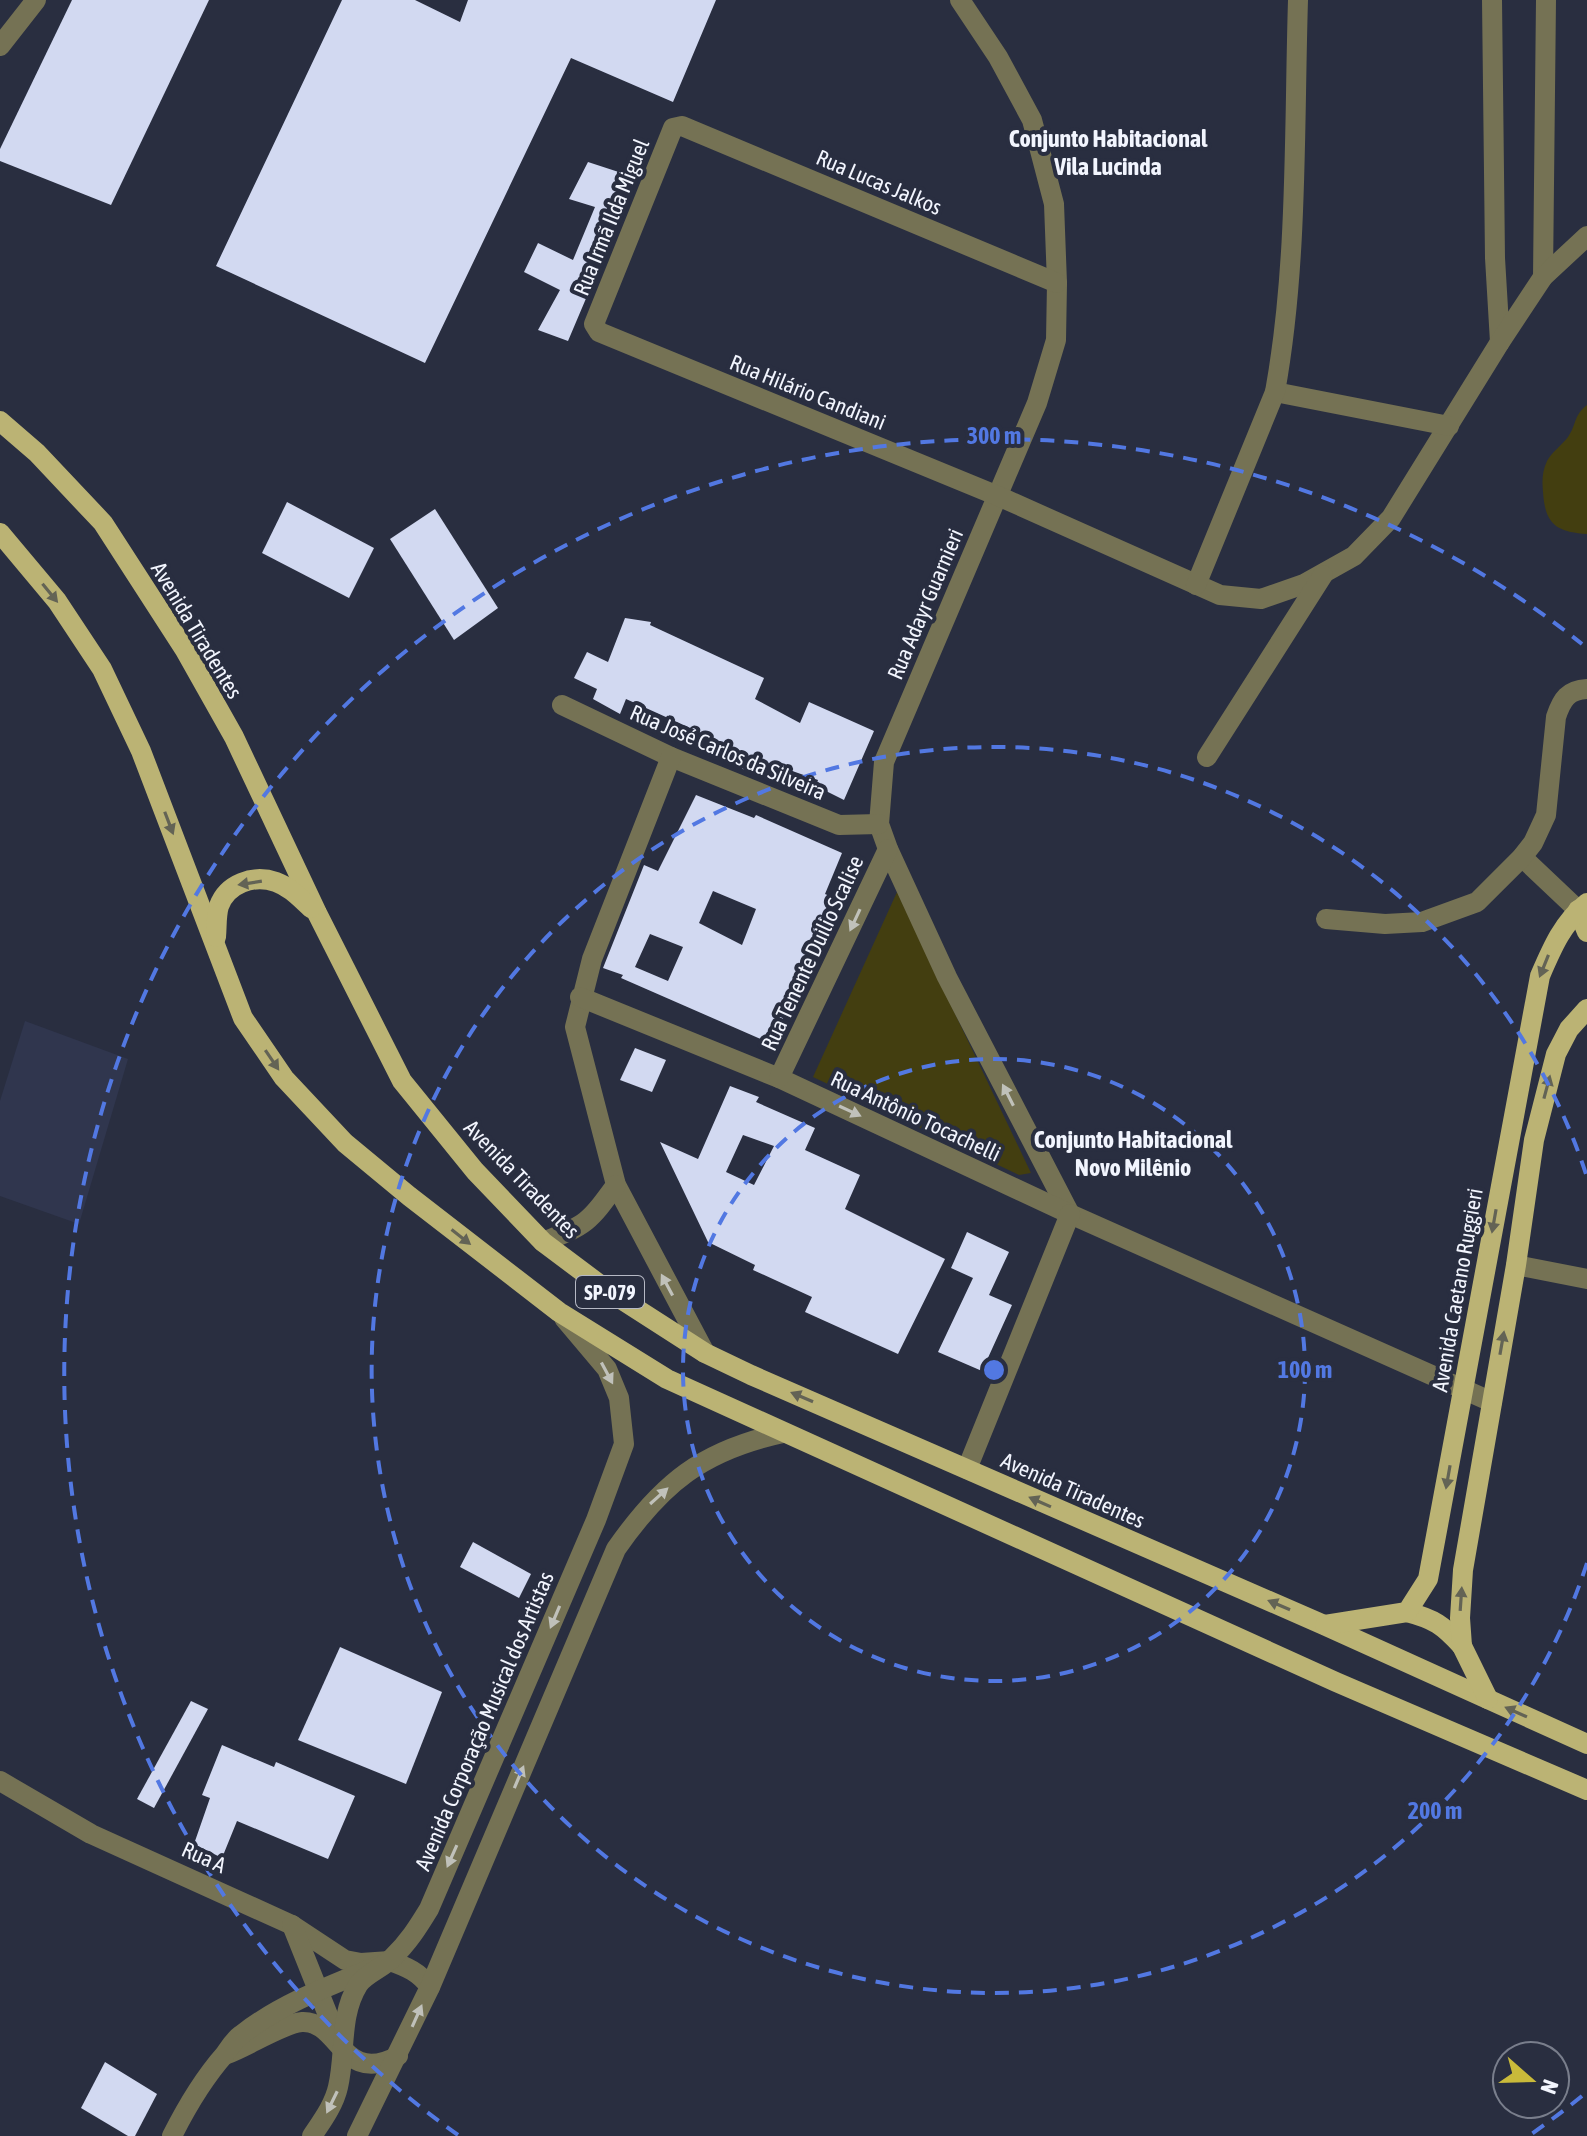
<svg xmlns="http://www.w3.org/2000/svg" width="1587" height="2136" viewBox="0 0 1587 2136" font-family="'Asap Condensed',sans-serif">
	<style>
		.built { fill: #30364e }
		.green { fill: #433e10 }
		.building { fill: #d2d9f1; fill-rule: evenodd }
		.lines { fill: none; stroke-linecap: round; stroke-linejoin: round }
		.minor { stroke: #757254; stroke-width: 20 }
		.major { stroke: #bbb374; stroke-width: 20 }
		.oneway { fill: #636355 }
		.oneway2 { fill: #c0c1ba }
		.ring { fill: none; stroke: #5278e2; stroke-width: 4; stroke-dasharray: 14 10 }
		.labels { text-anchor: middle; dominant-baseline: central; stroke-width: 8; stroke-linejoin: round; paint-order: stroke }
		.shield { fill: #292e40; stroke: #b6b9c5; stroke-width: 2 }
		.shield-label { font-size: 20px; font-weight: bold; fill: #f2f5fe }
		.street-label { font-size: 22px; fill: #f2f5fe; stroke: #292e40 }
		.neighbourhood-label { font-size: 24px; font-weight: bold; fill: #f2f5fe; stroke: #292e40 }
		.centre { fill: #5278e2; stroke: #292e40; stroke-width: 4 }
		.ring-label { font-size: 24px; text-anchor: middle; font-weight: bold; fill: #5278e2; stroke: #292e40; stroke-width: 8; stroke-linejoin: round; paint-order: stroke }
	</style>
	<rect width="100%" height="100%" fill="#292e40"/>
	<path class="built" d="M25 1021 128 1059 79 1224 0 1196V1101Z"/>
	<g class="green">
		<path d="M1587 405V534C1556 532 1545 524 1543 492 1542 481 1542 472 1547 461 1552 452 1562 445 1568 437 1577 424 1573 416 1587 405Z"/>
		<path d="M897 892 1031 1173 1019 1175 813 1077Z"/>
	</g>
	<g class="building">
		<path d="M72 0H209L111 205 0 161V149Z"/>
		<path d="M342 0H415L460 22 468 0H716L673 102 571 58 425 363 216 266Z"/>
		<path d="M588 162 637 178 568 341 538 330 560 290 524 272 538 243 573 260 595 207 569 199Z"/>
		<path d="M287 502 374 548 349 598 262 553Z"/>
		<path d="M435 509 498 608 454 640 390 539Z"/>
		<path d="M625 618 651 622 650 625 764 678 755 699 800 723 809 702 874 731 844 800 816 786 818 780 778 766 767 764 764 769 751 764 748 771 732 765 739 750 626 699 620 714 593 699 597 689 574 678 587 652 608 662Z"/>
		<path d="M696 795 754 818 756 815 842 853 825 894 832 897 806 954 799 972 802 974 772 1044 621 978 623 975 603 968 644 865 658 871ZM713 891 756 909 742 945 699 923ZM650 934 683 947 668 981 635 967Z"/>
		<path d="M635 1048 666 1060 652 1092 620 1080Z"/>
		<path d="M730 1086 759 1097 756 1102 815 1128 805 1150 860 1175 845 1209 945 1259 898 1354 805 1312 812 1297 753 1270 755 1265 708 1242 660 1142 698 1159ZM743 1135 774 1146 754 1185 726 1172Z"/>
		<path d="M967 1232 1009 1252 989 1295 1012 1305 982 1371 938 1352 973 1278 951 1268Z"/>
		<path d="M473 1542 531 1574 519 1598 460 1567Z"/>
		<path d="M340 1647 442 1692 406 1784 298 1740Z"/>
		<path d="M191 1701 208 1709 154 1808 137 1799Z"/>
		<path d="M222 1745 274 1767 276 1762 355 1796 328 1859 237 1821 222 1858 194 1844 210 1798 202 1795Z"/>
		<path d="M105 2062 157 2094 135 2136H128L81 2108Z"/>
	</g>
	<g class="lines">
		<g class="minor">
			<path d="M960 0 998 57 1032 120 1054 204 1057 283 1056 340 1037 403 884 762 879 824 888 849 947 977 1070 1214"/>
			<path d="M1492 0 1495 258 1500 342"/>
			<path d="M0 46 36 0"/>
			<path d="M1543 277 1546 0"/>
			<path d="M1057 283 682 126 673 128 594 324 599 332 998 496 1220 595 1261 599 1304 584 1354 556 1391 518 1500 342 1543 277 1587 236"/>
			<path d="M1275 392 1449 426"/>
			<path d="M1196 585 1275 392C1298 265 1294 129 1298 0"/>
			<path d="M562 705 671 757 839 825 879 824"/>
			<path d="M671 757 592 959 575 1027 616 1185 705 1353"/>
			<path d="M1207 757 1323 575"/>
			<path d="M1522 857 1578 910"/>
			<path d="M1326 919 1385 924 1422 922 1477 902 1522 857 1533 843 1546 815 1556 717C1562 699 1568 690 1587 689"/>
			<path d="M580 997 779 1078 1070 1214 1492 1402"/>
			<path d="M779 1078 888 849"/>
			<path d="M543 1242C587 1225 589 1222 616 1185"/>
			<path d="M1516 1265 1587 1279"/>
			<path d="M967 1469 1070 1214"/>
			<path d="M0 1781 91 1834 292 1925 345 1960 361 1963 390 1961"/>
			<path d="M292 1925 338 2040"/>
			<path d="M227 2054C247 2047 284 2023 302 2022 340 2020 341 2086 398 2056"/>
			<path d="M172 2136C187 2106 203 2079 225 2054 230 2047 234 2040 241 2035 284 2001 340 1982 390 1961 407 1967 419 1972 430 1987"/>
			<path d="M312 2136C322 2121 334 2105 338 2087 346 2053 339 2016 358 1985 365 1974 383 1968 392 1958 408 1943 418 1927 429 1909L596 1520 624 1444 619 1398 607 1369 564 1318"/>
			<path d="M357 2136 430 1987 616 1549C662 1483 703 1450 783 1433"/>
		</g>
		<g class="major">
			<path d="M0 421 37 453 103 523 185 650 234 737 317 913 402 1081 475 1171 543 1242 607 1290 705 1353 751 1375 1324 1625 1587 1744"/>
			<path d="M0 533 57 601 102 669 141 751 243 1018 284 1078 345 1143 409 1196 559 1312 667 1379 1336 1682 1587 1790"/>
			<path d="M1578 910 1587 932"/>
			<path d="M216 937C217 927 216 916 219 906 227 884 253 874 276 882 290 887 300 898 311 908"/>
			<path d="M1407 1612C1434 1619 1443 1625 1462 1646"/>
			<path d="M1325 1625 1407 1612 1428 1579 1540 976C1552 948 1563 922 1587 903"/>
			<path d="M1488 1699 1462 1646 1460 1618 1463 1570 1516 1265 1534 1140 1556 1054 1569 1029 1587 1009"/>
		</g>
	</g>
	<defs><path id="oneway-solid" d="M-6-.8H1V-3.2L6.5 0L1 3.2V.8H-6Z" transform="scale(2)"/></defs>
	<g class="oneway">
		<use href="#oneway-solid" transform="translate(50 593) rotate(51)"/>
		<use href="#oneway-solid" transform="translate(169 823) rotate(69)"/>
		<use href="#oneway-solid" transform="translate(250 883) rotate(171)"/>
		<use href="#oneway-solid" transform="translate(1544 966) rotate(112)"/>
		<use href="#oneway-solid" transform="translate(272 1060) rotate(56)"/>
		<use href="#oneway-solid" transform="translate(1547 1087) rotate(-75)"/>
		<use href="#oneway-solid" transform="translate(1494 1221) rotate(100)"/>
		<use href="#oneway-solid" transform="translate(461 1237) rotate(38)"/>
		<use href="#oneway-solid" transform="translate(1502 1343) rotate(-80)"/>
		<use href="#oneway-solid" transform="translate(802 1397) rotate(-157)"/>
		<use href="#oneway-solid" transform="translate(1448 1477) rotate(100)"/>
		<use href="#oneway-solid" transform="translate(1040 1502) rotate(-156)"/>
		<use href="#oneway-solid" transform="translate(1461 1599) rotate(-86)"/>
		<use href="#oneway-solid" transform="translate(1279 1605) rotate(-157)"/>
		<use href="#oneway-solid" transform="translate(1516 1712) rotate(-156)"/>
	</g>
	<g class="oneway2">
		<use href="#oneway-solid" transform="translate(855 920) rotate(115)"/>
		<use href="#oneway-solid" transform="translate(1008 1095) rotate(-117)"/>
		<use href="#oneway-solid" transform="translate(850 1111) rotate(25)"/>
		<use href="#oneway-solid" transform="translate(667 1285) rotate(-118)"/>
		<use href="#oneway-solid" transform="translate(607 1373) rotate(62)"/>
		<use href="#oneway-solid" transform="translate(659 1496) rotate(-42)"/>
		<use href="#oneway-solid" transform="translate(555 1617) rotate(113)"/>
		<use href="#oneway-solid" transform="translate(519 1777) rotate(-67)"/>
		<use href="#oneway-solid" transform="translate(452 1856) rotate(114)"/>
		<use href="#oneway-solid" transform="translate(417 2016) rotate(-66)"/>
		<use href="#oneway-solid" transform="translate(332 2102) rotate(116)"/>
	</g>
	<g class="ring">
		<circle cx="994" cy="1370" r="311"/>
		<path d="M1587 1563A623 623 0 1 1 1587 1177"/>
		<path d="M1582 2096A934 934 0 0 1 1530 2135M458 2135A934 934 0 1 1 1582 644"/>
	</g>
	<g class="labels">
		<rect class="shield" x="576" y="1276" width="68" height="32" rx="6"/>
		<g class="shield-label">
			<text x="610" y="1292">SP-079</text>
		</g>
		<g class="street-label">
			<text transform="translate(879 182) rotate(23)">Rua Lucas Jalkos</text>
			<text transform="translate(611 217) rotate(-68)">Rua Irmã Ilda Miguel</text>
			<text transform="translate(808 392) rotate(22)">Rua Hilário Candiani</text>
			<text transform="translate(925 604) rotate(-67)">Rua Adayr Guarnieri</text>
			<text transform="translate(197 630) rotate(59)">Avenida Tiradentes</text>
			<text transform="translate(728 752) rotate(23)">Rua José Carlos da Silveira</text>
			<text transform="translate(812 953) rotate(-65)">Rua Tenente Duilio Scalise</text>
			<text transform="translate(916 1116) rotate(25)">Rua Antônio Tocachelli</text>
			<text transform="translate(522 1179) rotate(46)">Avenida Tiradentes</text>
			<text transform="translate(1457 1290) rotate(-80)">Avenida Caetano Ruggieri</text>
			<text transform="translate(1073 1490) rotate(24)">Avenida Tiradentes</text>
			<text transform="translate(484 1721) rotate(-67)">Avenida Corporação Musical dos Artistas</text>
			<text transform="translate(204 1857) rotate(24)">Rua A</text>
		</g>
		<g class="neighbourhood-label">
			<text x="1108" y="138">Conjunto Habitacional<tspan x="1108" dy="28">Vila Lucinda</tspan></text>
			<text x="1133" y="1139">Conjunto Habitacional<tspan x="1133" dy="28">Novo Milênio</tspan></text>
		</g>
	</g>
	<circle cx="994" cy="1370" r="12" class="centre"/>
	<g class="ring-label">
		<text x="994" y="444">300 m</text>
		<text x="1305" y="1378">100 m</text>
		<text x="1435" y="1819">200 m</text>
	</g>
	<g transform="translate(1531 2080) rotate(110)"><circle r="38" fill="#292e40" stroke="#797e8c" stroke-width="2"/>
	<path d="M0-6L14 30L0 20L-14 30Z" fill="#c9ba3a"/>
	<text y="-12" font-size="22" font-weight="bold" text-anchor="middle" fill="#f2f5fe">N</text>
	</g>
</svg>
